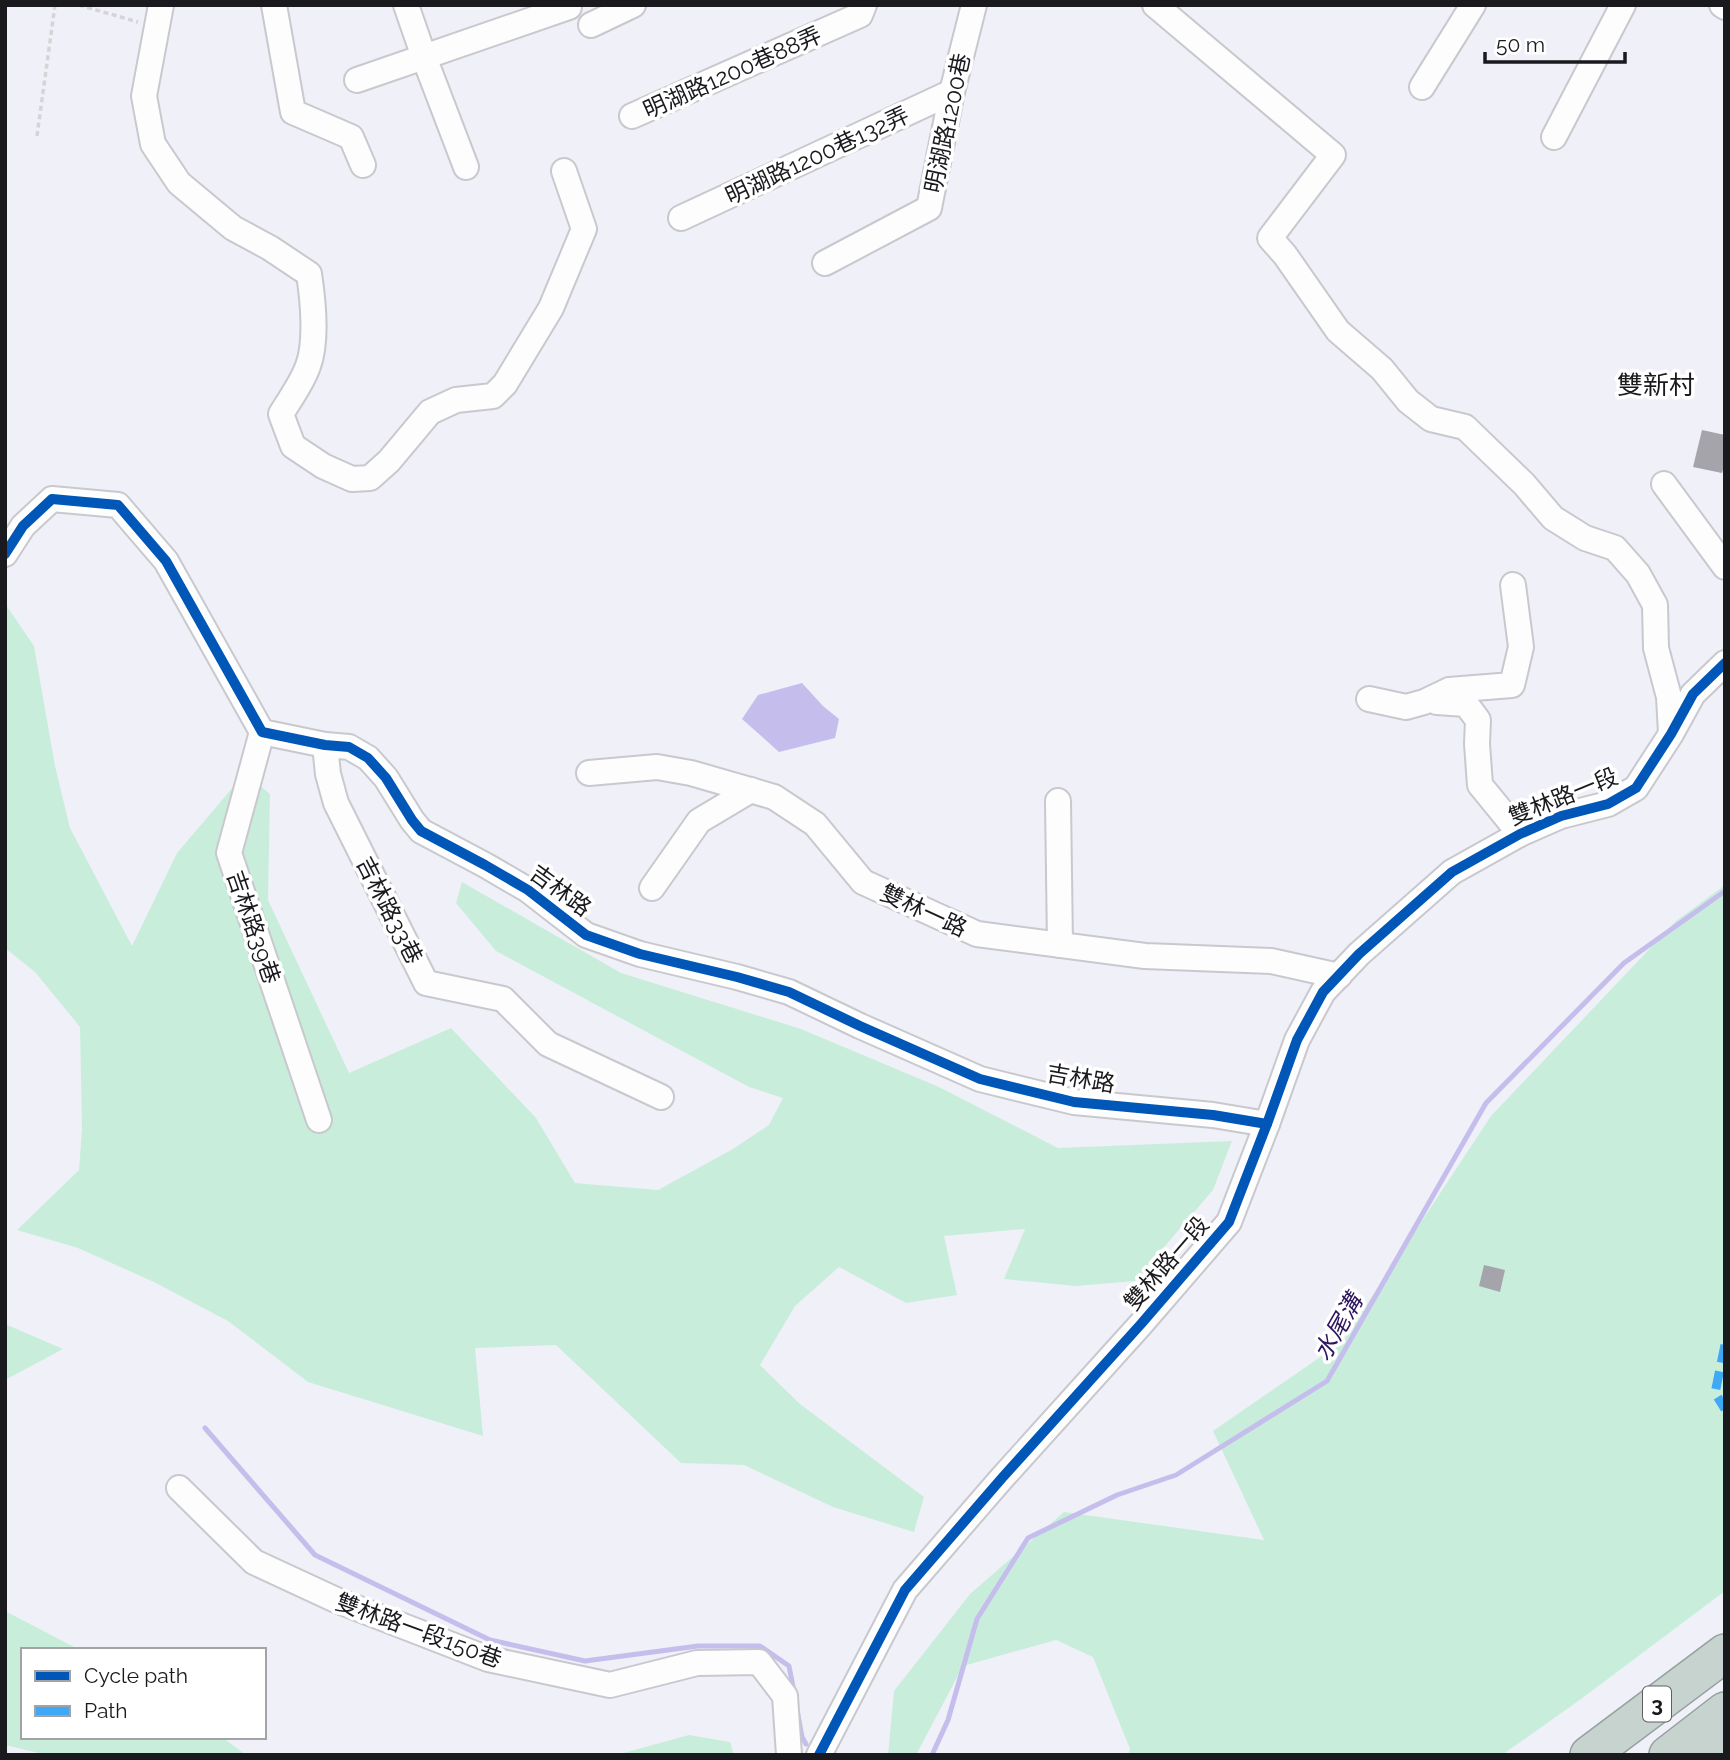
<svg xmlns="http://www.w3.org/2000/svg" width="1730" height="1760" viewBox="0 0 1730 1760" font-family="Raleway,'Noto Sans TC',sans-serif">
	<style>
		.green { fill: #c8eedb }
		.water { fill: #c5beed }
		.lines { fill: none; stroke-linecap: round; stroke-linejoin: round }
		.stream { stroke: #c5beed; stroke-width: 5 }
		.building { fill: #a5a4aa }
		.minor-casing { stroke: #c8c8ce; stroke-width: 28 }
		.highway-casing { stroke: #94a09e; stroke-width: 40 }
		.path { stroke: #d5d4d7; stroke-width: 3.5; stroke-dasharray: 5 3.5; stroke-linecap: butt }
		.minor { stroke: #fdfdfe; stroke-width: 24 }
		.highway { stroke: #c7d3ce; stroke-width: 37 }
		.quiet { stroke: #3fa9f5; stroke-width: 9; stroke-dasharray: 18 9; stroke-linecap: butt }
		.cycleway-casing { stroke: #fff; stroke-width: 15 }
		.cycleway { stroke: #0057b8; stroke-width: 10 }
		.labels { text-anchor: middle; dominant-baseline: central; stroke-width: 7; stroke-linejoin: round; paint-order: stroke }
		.shield { fill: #fff; stroke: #5f5e62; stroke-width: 2 }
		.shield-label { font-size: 21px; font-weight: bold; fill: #1a191e }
		.street-label { font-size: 23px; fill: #1a191e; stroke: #fff }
		.water-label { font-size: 24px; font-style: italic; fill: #2d165e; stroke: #fff }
		.quarter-label { font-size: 26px; fill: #1a191e; stroke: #fff }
	</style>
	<rect width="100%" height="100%" fill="#f0f0f8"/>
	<g class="green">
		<path d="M6 605 34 646 55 766 70 828 132 946 177 853 245 773 270 794 268 900 349 1073 451 1028 536 1118 575 1183 658 1190 733 1149 769 1125 783 1098 749 1087 496 951 456 903 462 882 621 973 801 1029 939 1087 1058 1148 1232 1141 1213 1190 1135 1281 1076 1286 1004 1279 1025 1229 944 1236 957 1295 906 1303 839 1267 795 1306 760 1365 800 1404 924 1497 914 1532 833 1507 744 1465 681 1463 556 1345 475 1348 483 1436 308 1382 228 1321 154 1282 78 1248 17 1230 79 1170 82 1129 80 1027 35 972 5 948Z"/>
		<path d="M1725 885V1591L1581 1699 1502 1755H1128L1130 1749 1093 1657 1056 1640 963 1666 916 1755H888L894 1691 970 1594 1064 1512 1264 1540 1213 1431 1342 1342 1491 1116 1676 921Z"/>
		<path d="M5 1324 63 1349 5 1380Z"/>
		<path d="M5 1611 80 1650H23V1737H222L246 1755H47L5 1745Z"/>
		<path d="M689 1735 730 1742 734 1755H616Z"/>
	</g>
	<path class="water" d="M802 683 823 706 839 719 835 738 779 752 742 719 758 695Z"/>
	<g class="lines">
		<g class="stream">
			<path d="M205 1428 315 1555 490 1640 585 1661 698 1646H760L789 1666 794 1692"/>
			<path d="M798 1715 802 1737 806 1744"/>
			<path d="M932 1755 948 1720 977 1619 1028 1538 1117 1495 1176 1475 1327 1381 1486 1103 1624 963 1725 891"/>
		</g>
	</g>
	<g class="building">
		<path d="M1702 430 1725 435V463L1722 473 1693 467Z"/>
		<path d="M1484 1265 1505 1270 1500 1292 1479 1286Z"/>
	</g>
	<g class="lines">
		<g class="minor-casing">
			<g id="minor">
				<path d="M161 5 144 96 153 144 179 183 233 228 270 248 309 274C313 300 317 342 308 366 302 383 290 399 281 414L293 446 323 466 352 479 370 478 389 461 430 412 456 400 493 396 505 384 551 308 584 229 564 171"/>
				<path d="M274 5 293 112 351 137 363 165"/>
				<path d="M406 5 424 57 466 167"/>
				<path d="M1155 5 1333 155 1270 238 1285 255 1338 331 1382 369 1408 401 1431 419 1465 427 1524 484 1553 518 1585 538 1615 548 1638 574 1655 605 1656 648 1669 697 1671 733"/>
				<path d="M1722 5 1725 7"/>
				<path d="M591 25 633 5"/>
				<path d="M357 80 569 7"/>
				<path d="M1422 87 1473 5"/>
				<path d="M632 116 860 15 864 5"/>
				<path d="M1554 137 1623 5"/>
				<path d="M681 218 952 92"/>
				<path d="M825 263 929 208 952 92 974 5"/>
				<path d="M1664 484 1725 567"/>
				<path d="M5 554 23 526 52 499 118 505 166 561 262 732 325 745 349 747 368 758 386 778 412 820 421 831 485 865 528 890 586 935 640 954 737 977 789 992 860 1026 980 1079 1074 1102 1213 1115 1267 1124"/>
				<path d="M1369 699 1406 707 1424 702 1449 690 1512 685 1521 647 1513 585"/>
				<path d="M1437 702 1466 704 1478 720 1477 744 1480 785 1520 834"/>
				<path d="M262 732 229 853 319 1120"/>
				<path d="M325 745 328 774 336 803 426 983 503 999 548 1044 661 1097"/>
				<path d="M589 773 657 767 691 773 774 797 815 824 863 882 977 934 1145 956 1271 961 1339 976"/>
				<path d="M1058 801 1060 945"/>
				<path d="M652 888 699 821 751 790"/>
				<path d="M179 1488 254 1562 336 1600 488 1659 610 1685 697 1663 759 1662 785 1696 789 1755"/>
				<path d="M819 1755 905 1590 1002 1478 1141 1324 1229 1222 1267 1124 1297 1040 1323 992 1359 954 1452 872 1520 834 1561 816 1608 804 1636 788 1671 734 1693 694 1725 663"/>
			</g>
		</g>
		<g class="highway-casing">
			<g id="highway">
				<path d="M1589 1755 1725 1653"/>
				<path d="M1668 1755 1725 1711"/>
				<path d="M1714 1755 1725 1746"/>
			</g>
		</g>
		<g class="path">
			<path d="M79 5 138 22"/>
			<path d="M37 136 55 5"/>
		</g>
		<use href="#minor" class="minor"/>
		<use href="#highway" class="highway"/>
		<path class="quiet" d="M1725 1345 1715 1393 1725 1409"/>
		<g class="cycleway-casing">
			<g id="cycleway">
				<path d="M5 554 23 526 52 499 118 505 166 561 262 732 325 745 349 747 368 758 386 778 412 820 421 831 485 865 528 890 586 935 640 954 737 977 789 992 860 1026 980 1079 1074 1102 1213 1115 1267 1124"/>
				<path d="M819 1755 905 1590 1002 1478 1141 1324 1229 1222 1267 1124 1297 1040 1323 992 1359 954 1452 872 1520 834 1561 816 1608 804 1636 788 1671 734 1693 694 1725 663"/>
			</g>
		</g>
		<use href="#cycleway" class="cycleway"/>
	</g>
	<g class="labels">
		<rect class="shield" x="1643" y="1686.5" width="28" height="35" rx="5"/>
		<g class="shield-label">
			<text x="1657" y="1704">3</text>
		</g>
		<g class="street-label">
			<text transform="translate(732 72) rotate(-24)">明湖路1200巷88弄</text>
			<text transform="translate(947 123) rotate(-78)">明湖路1200巷</text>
			<text transform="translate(817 155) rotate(-25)">明湖路1200巷132弄</text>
			<text transform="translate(1563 796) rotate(-22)">雙林路一段</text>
			<text transform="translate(561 890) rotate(36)">吉林路</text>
			<text transform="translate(390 910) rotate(63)">吉林路33巷</text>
			<text transform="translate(924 910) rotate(25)">雙林一路</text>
			<text transform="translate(254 927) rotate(71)">吉林路39巷</text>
			<text transform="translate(1081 1078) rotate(10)">吉林路</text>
			<text transform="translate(1166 1263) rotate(-49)">雙林路一段</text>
			<text transform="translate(419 1630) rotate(20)">雙林路一段150巷</text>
		</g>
		<g class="water-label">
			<text transform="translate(1338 1327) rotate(-60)">水尾溝</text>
		</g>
		<g class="quarter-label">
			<text x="1656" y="385">雙新村</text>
		</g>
	</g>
	<rect width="1730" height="1760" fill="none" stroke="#1a191e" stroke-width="14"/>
	<rect x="21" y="1648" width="245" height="91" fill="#ffffff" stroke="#a3a3a5" stroke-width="2"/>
	<rect x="35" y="1671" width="35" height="10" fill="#0057b8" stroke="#a3a3a5" stroke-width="2"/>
	<text x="84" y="1683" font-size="21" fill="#1a191e">Cycle path</text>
	<rect x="35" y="1706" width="35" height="10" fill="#3fa9f5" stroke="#a3a3a5" stroke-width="2"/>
	<text x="84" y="1718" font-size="21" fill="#1a191e">Path</text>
	<path d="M1485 52v10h140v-10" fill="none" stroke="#1a191e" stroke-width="3.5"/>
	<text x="1496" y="52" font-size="21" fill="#1a191e" stroke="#ffffff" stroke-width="5" paint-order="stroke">50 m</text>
</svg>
